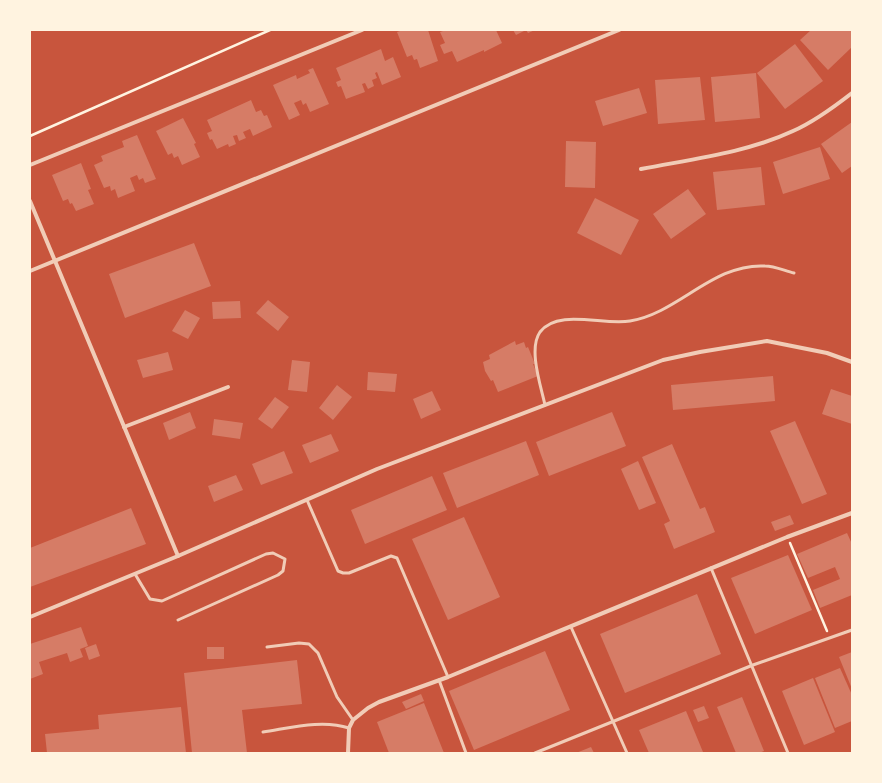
<svg xmlns="http://www.w3.org/2000/svg" width="882" height="783" viewBox="0 0 882 783" font-family="'PT Serif',serif">
	<style>
		.building { fill: #d67c66 }
		.lines { fill: none; stroke-linecap: round; stroke-linejoin: round }
		.path { stroke: #fff3e0; stroke-width: 2.5 }
		.service { stroke: #f1ccb7; stroke-width: 3 }
		.minor { stroke: #f1ccb7; stroke-width: 4 }
	</style>
	<rect width="100%" height="100%" fill="#c8553d"/>
	<g class="building">
		<path d="M403 30H428L438 61 420 68 417 59 414 60 412 55 407 57 397 32Z"/>
		<path d="M446 30H496L502 43 484 52V50L457 62 452 51 444 54 440 45 445 43 440 32Z"/>
		<path d="M513 30H535L528 33 526 30 516 35Z"/>
		<path d="M811 30H852V47L828 70 800 40Z"/>
		<path d="M795 44 823 81 785 109 757 73Z"/>
		<path d="M381 49 385 61 393 57 401 77 382 85 377 72 375 73 377 78 372 80 374 86 368 89 365 83 362 84 365 92 346 99 341 86 338 87 336 82 341 80 336 68Z"/>
		<path d="M313 68 329 104 310 112 306 103 303 105 301 100 294 103 300 115 289 120 273 85 296 75 297 79 310 73 308 70Z"/>
		<path d="M756 73 760 118 715 122 711 77Z"/>
		<path d="M700 77 705 120 658 124 655 80Z"/>
		<path d="M639 88 647 113 603 126 595 101Z"/>
		<path d="M251 100 256 112 261 110 264 116 267 115 272 127 253 136 250 129 243 132 246 138 239 141 237 135 233 136 236 144 229 147 228 144 217 149 212 139 210 140 207 133 212 131 207 120Z"/>
		<path d="M183 118 196 143 194 144 200 157 182 165 178 156 174 158 172 153 168 155 156 131Z"/>
		<path d="M852 122V166L842 173 821 144Z"/>
		<path d="M137 135 156 179 145 183 143 178 139 180 137 175 130 178 135 191 118 198 115 189 111 191 110 186 104 188 94 165 103 161 101 156 124 147 122 141Z"/>
		<path d="M566 141 596 142 595 188 565 187Z"/>
		<path d="M820 147 830 179 783 194 773 162Z"/>
		<path d="M81 163 91 189 88 190 94 204 76 211 72 203 70 204 68 199 63 201 52 175Z"/>
		<path d="M761 167 765 205 717 210 713 172Z"/>
		<path d="M688 189 706 214 671 239 653 214Z"/>
		<path d="M595 198 639 220 621 255 577 233Z"/>
		<path d="M194 243 211 286 125 318 109 274Z"/>
		<path d="M268 300 289 317 278 331 256 313Z"/>
		<path d="M240 301 241 318 213 319 212 302Z"/>
		<path d="M185 310 200 318 188 339 172 331Z"/>
		<path d="M515 341 516 345 524 342 526 348 528 347 535 364H533L538 376 498 392 493 380 491 381 485 371 483 362 490 359 489 355Z"/>
		<path d="M168 352 173 370 143 378 137 360Z"/>
		<path d="M292 360 310 362 307 392 288 390Z"/>
		<path d="M368 372 397 374 395 392 367 390Z"/>
		<path d="M773 376 775 401 673 410 671 385Z"/>
		<path d="M337 385 352 397 333 420 319 408Z"/>
		<path d="M831 389 852 396V424L822 414Z"/>
		<path d="M432 391 441 410 421 419 413 399Z"/>
		<path d="M275 397 289 407 272 429 258 419Z"/>
		<path d="M190 412 196 428 169 440 163 423Z"/>
		<path d="M612 412 626 446 549 476 536 442Z"/>
		<path d="M214 419 243 423 240 439 212 435Z"/>
		<path d="M795 421 827 494 802 504 770 431Z"/>
		<path d="M331 434 339 451 310 463 302 445Z"/>
		<path d="M526 441 539 475 457 508 443 473Z"/>
		<path d="M672 444 700 509 705 507 715 532 674 549 664 524 670 521 642 457Z"/>
		<path d="M284 451 293 473 261 485 252 464Z"/>
		<path d="M638 461 656 503 639 510 621 469Z"/>
		<path d="M236 475 243 490 214 502 208 486Z"/>
		<path d="M432 476 447 510 365 544 351 510Z"/>
		<path d="M131 508 146 544 30 587V548Z"/>
		<path d="M790 515 794 524 775 531 771 522Z"/>
		<path d="M464 517 500 597 448 620 412 539Z"/>
		<path d="M847 533 852 544V595L820 608 813 590 840 579 835 567 808 578 797 554Z"/>
		<path d="M788 555 812 610 755 634 731 578Z"/>
		<path d="M697 594 721 654 625 693 600 634Z"/>
		<path d="M81 627 88 646 80 649 83 657 70 662 67 653 39 662 43 674 30 679V644Z"/>
		<path d="M96 644 100 656 89 660 85 648Z"/>
		<rect x="207" y="647" width="17" height="12"/>
		<path d="M545 651 570 710 474 750 449 691Z"/>
		<path d="M852 652V689L839 657Z"/>
		<path d="M297 660 302 704 242 710 247 753H192L184 673Z"/>
		<path d="M840 668 852 695V721L835 728 815 678Z"/>
		<path d="M813 678 835 732 804 745 782 691Z"/>
		<path d="M421 694 424 701 406 709 402 702Z"/>
		<path d="M742 697 764 751 759 753H736L717 707Z"/>
		<path d="M424 703 444 753H389L377 722Z"/>
		<path d="M704 706 709 718 698 722 693 710Z"/>
		<path d="M181 707 186 753H47L45 734 99 729 98 715Z"/>
		<path d="M686 711 703 752 649 753 639 730Z"/>
		<path d="M591 747 594 753H576Z"/>
	</g>
	<g class="lines">
		<g class="path">
			<path d="M30 136 270 30"/>
			<path d="M790 543 827 631"/>
		</g>
		<g class="service">
			<path d="M545 405C541 386 528 349 540 332 558 308 604 326 630 321 679 313 713 263 765 266 775 266 785 271 794 273"/>
			<path d="M307 500 338 571 343 573H349L391 556 397 558 448 677"/>
			<path d="M711 568 788 753"/>
			<path d="M135 574 150 599 162 601 266 554 273 553 285 559 283 571 278 575 178 620"/>
			<path d="M571 627 627 753"/>
			<path d="M267 647 299 643 309 644 318 653 337 697 353 720"/>
			<path d="M439 680 466 753"/>
			<path d="M263 732C290 728 322 719 349 728"/>
			<path d="M535 753 753 665 852 630"/>
		</g>
		<g class="minor">
			<path d="M30 165 362 30"/>
			<path d="M641 169C692 159 746 153 793 131 814 122 834 107 852 93"/>
			<path d="M30 201 178 556"/>
			<path d="M30 271 619 30"/>
			<path d="M124 427 228 387"/>
			<path d="M30 617 178 556 377 469 663 360 700 352 767 341 827 353 852 362"/>
			<path d="M348 753 349 728 353 720 368 708 379 702 448 677 787 537 852 513"/>
		</g>
	</g>
	<rect width="882" height="783" fill="none" stroke="#fff3e0" stroke-width="62"/>
</svg>
